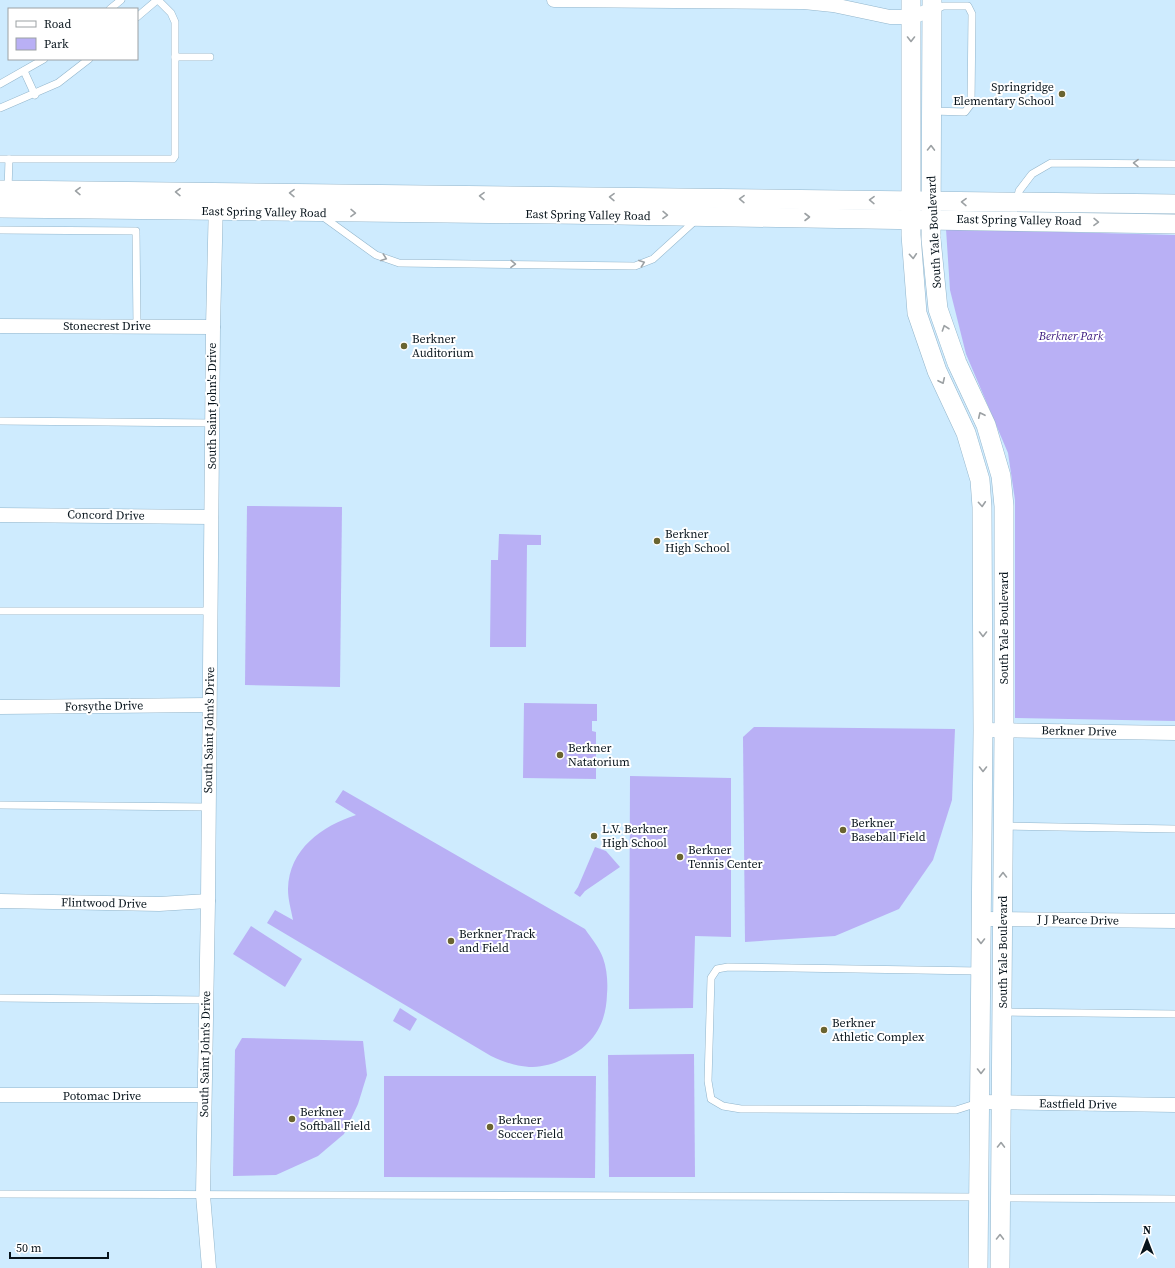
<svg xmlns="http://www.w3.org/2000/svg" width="1175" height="1268" viewBox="0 0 1175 1268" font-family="'Source Serif 4',serif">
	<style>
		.green { fill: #b9b0f5 }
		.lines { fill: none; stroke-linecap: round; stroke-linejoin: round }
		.lane-casing { stroke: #92b5cb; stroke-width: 8 }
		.street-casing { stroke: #92b5cb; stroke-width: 15 }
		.secondary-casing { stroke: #92b5cb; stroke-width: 20 }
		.lane { stroke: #fff; stroke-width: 7 }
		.street { stroke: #fff; stroke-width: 14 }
		.secondary { stroke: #fff; stroke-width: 19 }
		.oneway { stroke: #9ca1a4 }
		.poi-dot { fill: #6a6430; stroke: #fff; stroke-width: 1.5 }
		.labels { text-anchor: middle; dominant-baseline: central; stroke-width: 4; stroke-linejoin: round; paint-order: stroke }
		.poi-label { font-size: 12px; fill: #07131b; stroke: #fff; text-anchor: start }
		.street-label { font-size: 12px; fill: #07131b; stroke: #fff }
		.park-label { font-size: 12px; font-style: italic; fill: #39177d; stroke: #fff }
	</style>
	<rect width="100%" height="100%" fill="#ceebfe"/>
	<g class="green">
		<path d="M946 229 1175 235V721L1015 718V500L1008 453 966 354 950 290Z"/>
		<path d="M247 506 342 507 340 687 245 685Z"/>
		<path d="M499 534 541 535V545H527L526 647H490L491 560H498Z"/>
		<path d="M524 703 597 704V721H592V731L596 732V779L523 778Z"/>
		<path d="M754 727 955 729 952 800 933 860 899 909 835 936 745 942 743 737Z"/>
		<path d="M630 776 731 778V937L695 936 693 1008 629 1009Z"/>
		<path d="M343 790 585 929C592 939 599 947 603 958 607 969 608 983 607 994 606 1028 590 1049 559 1061 550 1065 539 1067 529 1067 515 1066 504 1062 491 1056L267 923 275 910 293 920C291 909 288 900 288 889 289 849 322 826 356 815L335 802Z"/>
		<path d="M595 847 606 851 620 867 585 891 580 897 574 893 578 887Z"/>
		<path d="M251 926 302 959 285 987 233 954Z"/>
		<path d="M400 1008 417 1019 410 1031 393 1021Z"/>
		<path d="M242 1038 363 1041 367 1075 358 1104 344 1134 318 1156 276 1175 233 1176 235 1050Z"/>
		<path d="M694 1054 695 1177H609L608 1055Z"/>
		<path d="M384 1076H596L595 1178 384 1177Z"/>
	</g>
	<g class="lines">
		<g class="lane-casing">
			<g id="lane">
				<path d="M110 9 121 0"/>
				<path d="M137 17 157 0"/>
				<path d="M175 57H210"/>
				<path d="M24 71 35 95"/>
				<path d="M0 84 44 59"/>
				<path d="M0 108 58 83 89 59"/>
				<path d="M932 111 965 112 971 104 972 14 968 6H943L934 10"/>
				<path d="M0 159H173L175 156V22L171 13 158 0"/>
				<path d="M8 190 9 159"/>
				<path d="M1017 201 1019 191 1032 174 1051 163 1175 164"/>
				<path d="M322 216 376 255 399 263 635 266 653 259 697 219"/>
				<path d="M0 230 136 231 137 326"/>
				<path d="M0 421 212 423"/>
				<path d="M0 611H210"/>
				<path d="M0 805 208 807"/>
				<path d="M1004 826 1175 829"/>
				<path d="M0 998 205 1000"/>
				<path d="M1003 1012 1175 1014"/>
				<path d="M978 1103 956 1110 741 1109 723 1106 711 1099 708 1081 711 978 717 969 728 967 980 971"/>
				<path d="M0 1194 978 1197"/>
				<path d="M1001 1198 1175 1199"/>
			</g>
		</g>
		<g class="street-casing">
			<g id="street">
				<path d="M554 0 804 2 833 5 890 17H911L932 10"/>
				<path d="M0 326 213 327"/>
				<path d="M0 515 211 517"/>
				<path d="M0 707 209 705"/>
				<path d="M983 730 1175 733"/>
				<path d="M0 901 159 904 208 901"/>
				<path d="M982 919 1175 921"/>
				<path d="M0 1095H204"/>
				<path d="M980 1102 1175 1105"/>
				<path d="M209 1268 203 1195 208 901 213 327 216 200"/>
			</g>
		</g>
		<g class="secondary-casing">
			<g id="secondary">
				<path d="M911 0V235L917 313 937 371 966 433 980 480 982 507 983 730 978 1268"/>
				<path d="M932 0 931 239 938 309 957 363 986 425 1001 476 1004 506V730L1000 1268"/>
				<path d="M0 190 1175 204"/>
				<path d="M0 208C392 213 783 215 1175 224"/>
			</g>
		</g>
		<use href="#lane" class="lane"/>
		<use href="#street" class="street"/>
		<use href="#secondary" class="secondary"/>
	</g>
	<defs><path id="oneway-chevron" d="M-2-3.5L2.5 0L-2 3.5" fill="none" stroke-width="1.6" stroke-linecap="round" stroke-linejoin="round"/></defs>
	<g class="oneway">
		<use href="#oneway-chevron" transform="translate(911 39) rotate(90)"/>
		<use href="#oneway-chevron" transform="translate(931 148) rotate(-89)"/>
		<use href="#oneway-chevron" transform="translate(1136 163) rotate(-179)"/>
		<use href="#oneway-chevron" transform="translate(78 191) rotate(-179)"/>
		<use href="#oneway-chevron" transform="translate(178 192) rotate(-179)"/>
		<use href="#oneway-chevron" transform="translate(292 193) rotate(-179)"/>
		<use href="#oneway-chevron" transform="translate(482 196) rotate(-179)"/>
		<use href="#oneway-chevron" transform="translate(612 197) rotate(-179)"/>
		<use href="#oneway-chevron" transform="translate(742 199) rotate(-179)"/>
		<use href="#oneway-chevron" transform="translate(872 200) rotate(-179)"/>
		<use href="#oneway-chevron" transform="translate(964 202) rotate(-179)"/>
		<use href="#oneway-chevron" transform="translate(353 213) rotate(1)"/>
		<use href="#oneway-chevron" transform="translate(665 215) rotate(1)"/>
		<use href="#oneway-chevron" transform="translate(807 217)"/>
		<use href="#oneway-chevron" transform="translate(1096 222) rotate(1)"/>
		<use href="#oneway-chevron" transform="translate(913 256) rotate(86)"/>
		<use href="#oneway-chevron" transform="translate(384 258) rotate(20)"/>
		<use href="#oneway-chevron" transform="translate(642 263) rotate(-20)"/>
		<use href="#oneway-chevron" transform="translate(513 264) rotate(1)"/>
		<use href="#oneway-chevron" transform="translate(945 328) rotate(-109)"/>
		<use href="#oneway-chevron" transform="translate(942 381) rotate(65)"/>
		<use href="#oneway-chevron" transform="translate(981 415) rotate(-115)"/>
		<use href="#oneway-chevron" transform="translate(982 504) rotate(86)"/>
		<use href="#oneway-chevron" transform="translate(983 634) rotate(90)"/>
		<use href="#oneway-chevron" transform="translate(983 769) rotate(90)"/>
		<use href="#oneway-chevron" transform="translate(1003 875) rotate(-90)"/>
		<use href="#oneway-chevron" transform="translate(981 941) rotate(90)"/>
		<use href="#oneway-chevron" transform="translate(981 1071) rotate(90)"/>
		<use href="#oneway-chevron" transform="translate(1001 1145) rotate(-89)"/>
		<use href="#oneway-chevron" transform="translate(1000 1237) rotate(-89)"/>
	</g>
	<g class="poi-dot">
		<circle cx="1062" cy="94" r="4"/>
		<circle cx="404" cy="346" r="4"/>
		<circle cx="657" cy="541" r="4"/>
		<circle cx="560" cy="755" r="4"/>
		<circle cx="843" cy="830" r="4"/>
		<circle cx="594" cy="836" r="4"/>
		<circle cx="680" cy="857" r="4"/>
		<circle cx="451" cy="941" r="4"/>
		<circle cx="824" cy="1030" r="4"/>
		<circle cx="292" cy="1119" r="4"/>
		<circle cx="490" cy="1127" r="4"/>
	</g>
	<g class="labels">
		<g class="poi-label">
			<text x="1054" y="87" text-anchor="end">Springridge<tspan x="1054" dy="14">Elementary School</tspan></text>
			<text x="412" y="339">Berkner<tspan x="412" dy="14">Auditorium</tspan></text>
			<text x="665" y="534">Berkner<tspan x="665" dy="14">High School</tspan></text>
			<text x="568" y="748">Berkner<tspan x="568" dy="14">Natatorium</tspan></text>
			<text x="851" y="823">Berkner<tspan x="851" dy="14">Baseball Field</tspan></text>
			<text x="602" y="829">L.V. Berkner<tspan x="602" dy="14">High School</tspan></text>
			<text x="688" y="850">Berkner<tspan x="688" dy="14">Tennis Center</tspan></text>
			<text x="459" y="934">Berkner Track<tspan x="459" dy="14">and Field</tspan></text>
			<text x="832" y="1023">Berkner<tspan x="832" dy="14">Athletic Complex</tspan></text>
			<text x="300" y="1112">Berkner<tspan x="300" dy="14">Softball Field</tspan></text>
			<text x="498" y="1120">Berkner<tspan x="498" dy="14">Soccer Field</tspan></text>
		</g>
		<g class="street-label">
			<text transform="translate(264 212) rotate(1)">East Spring Valley Road</text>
			<text transform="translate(588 215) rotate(1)">East Spring Valley Road</text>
			<text transform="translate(1019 220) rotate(1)">East Spring Valley Road</text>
			<text transform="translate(934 232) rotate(-93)">South Yale Boulevard</text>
			<text x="107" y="326">Stonecrest Drive</text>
			<text transform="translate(212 406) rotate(-90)">South Saint John's Drive</text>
			<text transform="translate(106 515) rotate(1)">Concord Drive</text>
			<text transform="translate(1004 628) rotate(-90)">South Yale Boulevard</text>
			<text transform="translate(104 706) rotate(-1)">Forsythe Drive</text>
			<text transform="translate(209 730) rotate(-89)">South Saint John's Drive</text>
			<text transform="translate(1079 731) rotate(1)">Berkner Drive</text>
			<text transform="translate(104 903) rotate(1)">Flintwood Drive</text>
			<text transform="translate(1078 920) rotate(1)">J J Pearce Drive</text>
			<text transform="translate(1003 952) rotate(-90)">South Yale Boulevard</text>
			<text transform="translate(205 1054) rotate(-89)">South Saint John's Drive</text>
			<text x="102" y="1096">Potomac Drive</text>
			<text transform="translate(1078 1104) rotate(1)">Eastfield Drive</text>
		</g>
		<g class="park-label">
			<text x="1071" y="336">Berkner Park</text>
		</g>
	</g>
	<rect x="8" y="8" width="130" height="52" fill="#ffffff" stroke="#9ca1a4"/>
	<rect x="16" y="21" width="20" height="6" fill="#ffffff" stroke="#9ca1a4"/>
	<text x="44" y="28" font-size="12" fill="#07131b">Road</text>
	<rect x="16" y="38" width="20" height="12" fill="#b9b0f5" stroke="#9ca1a4"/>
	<text x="44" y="48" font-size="12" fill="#07131b">Park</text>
	<g transform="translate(1147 1240)" stroke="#ffffff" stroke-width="3" paint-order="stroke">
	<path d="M0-3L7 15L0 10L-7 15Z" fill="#07131b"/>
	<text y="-6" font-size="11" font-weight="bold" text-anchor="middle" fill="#07131b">N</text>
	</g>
	<path d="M10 1252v6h98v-6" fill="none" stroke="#07131b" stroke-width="2"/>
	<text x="16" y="1252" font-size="12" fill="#07131b" stroke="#ffffff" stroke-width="3" paint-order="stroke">50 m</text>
</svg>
